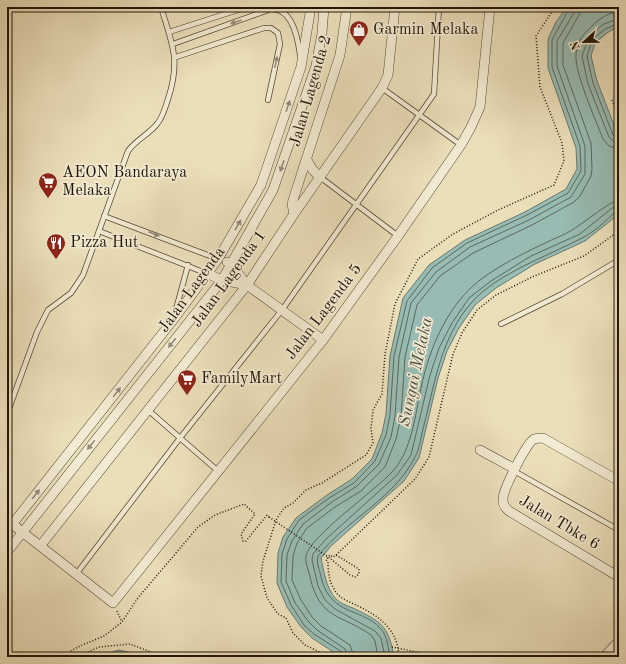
<svg xmlns="http://www.w3.org/2000/svg" width="626" height="664" viewBox="0 0 626 664" font-family="'Old Standard TT',serif">
	<style>
		.water { fill: #98bcb3; stroke: #68796f }
		.lines { fill: none; stroke-linecap: round; stroke-linejoin: round }
		.shore { stroke: #5c685e; stroke-width: 1 }
		.service-casing { stroke: #544835; stroke-width: 6 }
		.minor-casing { stroke: #544835; stroke-width: 10 }
		.path { stroke: #211509; stroke-width: 1.5; stroke-dasharray: 1 2; stroke-linecap: butt }
		.service { stroke: #f2ead2; stroke-width: 4.5 }
		.minor { stroke: #f2ead2; stroke-width: 9 }
		.path-bridge { stroke: #211509; stroke-width: 1.5; stroke-dasharray: 1 2; stroke-linecap: butt }
		.oneway { fill: #948a78 }
		.labels { text-anchor: middle; dominant-baseline: central; stroke-width: 3.5; stroke-linejoin: round; paint-order: stroke }
		.poi-label { font-size: 16px; fill: #211509; stroke: #f2ead2; text-anchor: start }
		.street-label { font-size: 16px; fill: #211509; stroke: #f2ead2 }
		.water-label { font-size: 17px; font-style: italic; fill: #4b4f44; stroke: #f2ead2 }
	</style>
	<rect width="100%" height="100%" fill="#ebdfba"/>
	<filter id="stains"><feTurbulence type="fractalNoise" baseFrequency=".005" numOctaves="4"/><feColorMatrix values="0 0 0 0 .2 0 0 0 0 .09 0 0 0 0 .02 0 0 0 .5 -.17"/></filter>
	<radialGradient id="worn" r=".72"><stop offset=".6" stop-color="#630" stop-opacity="0"/><stop offset="1" stop-color="#630" stop-opacity=".3"/></radialGradient>
	<g class="water">
		<path d="M567 7H619V26L607 33 595 43 591 56 597 81 619 138V214L585 241 535 264 496 288 475 305 459 328 447 351 438 378 419 458 404 481 331 546 321 558C324 572 326 588 336 599 340 603 347 606 353 608 381 622 388 624 394 657H341L312 638 301 627 287 607 277 583 278 553 283 537 296 518 327 495 352 479 372 459 382 433 386 414 390 356 403 298 429 265 465 240 525 212 566 189 577 169 576 148 548 68V39L556 22Z"/>
		<path d="M119 650 149 657H94Z"/>
	</g>
	<g class="lines">
		<g class="shore">
			<path d="M619 12C609 12 599 19 592 26 583 34 577 42 576 54 574 71 596 121 603 139L609 146 619 149"/>
			<path d="M619 18 602 25 589 37 582 56 588 84 609 137 613 141 619 143"/>
			<path d="M619 23 605 29 592 40 587 56 593 83 613 135 619 138"/>
			<path d="M343 657 342 652 314 634 304 625 291 605 281 582 282 554 287 539 299 520 329 498 354 483 375 461 386 435 390 415 394 356 407 301 432 268 467 243 527 215 568 193 581 171 580 146 552 67V40L570 7"/>
			<path d="M348 657 345 649 317 630 308 621 295 603 286 581 287 555 292 541 303 524 332 502 357 486 379 464 391 437 395 416 399 357 411 303 436 272 470 247 529 220 571 197 585 174V146L557 66V41L574 13 575 7"/>
			<path d="M354 657 350 645 321 626 312 617 301 600 292 580 293 556 297 543 307 528 335 507 361 491 385 467 396 439 401 417 405 357 417 305 440 276 473 253 532 225 574 202 580 196 591 176 592 169 591 143 563 65V43L579 15 581 7"/>
			<path d="M378 657 375 641 371 635C341 614 320 620 310 577 309 571 305 563 306 556 309 537 376 490 393 471 412 449 415 416 421 388 428 355 441 321 464 295 485 270 536 247 565 234 580 227 609 201 619 200"/>
			<path d="M385 657 381 638 375 631 335 609 325 600 318 586 312 560 313 554 325 540 397 475 411 455 430 375 439 348 452 323 469 298 491 281 531 256 580 234 612 208 619 206"/>
			<path d="M390 657C388 649 388 640 384 633 366 606 331 619 321 577 320 571 316 563 318 556 346 520 394 499 415 457 420 448 421 435 424 425 435 382 441 337 472 302 498 273 548 256 582 238 594 232 605 222 615 212L619 211"/>
		</g>
		<g class="service-casing">
			<g id="service">
				<path d="M169 32 247 7"/>
				<path d="M173 44 271 9C293 8 298 39 300 55"/>
				<path d="M176 57 264 28H271L278 33 280 44 268 100"/>
				<path d="M7 74 9 91 7 96"/>
				<path d="M382 88 461 145"/>
				<path d="M320 177 398 236"/>
				<path d="M104 216 218 259"/>
				<path d="M99 231 208 274"/>
				<path d="M175 313 188 265"/>
				<path d="M501 324 562 294 619 260"/>
				<path d="M148 410 218 471"/>
				<path d="M7 414 37 332 48 310 71 293 83 275 128 151C136 140 148 135 157 124 163 117 165 108 168 99 181 60 172 44 161 7"/>
				<path d="M514 471 619 530"/>
				<path d="M77 573 180 438 282 310 434 94 439 7"/>
				<path d="M7 655 8 657"/>
			</g>
		</g>
		<g class="minor-casing">
			<g id="minor">
				<path d="M307 160 312 169 320 177"/>
				<path d="M294 214 292 204 294 197 340 55 347 7"/>
				<path d="M227 262 231 264 247 285 323 340"/>
				<path d="M208 274 222 280 247 285"/>
				<path d="M480 450 515 469"/>
				<path d="M619 481 543 438C540 438 537 438 534 439 526 444 502 491 503 500 503 505 505 508 509 511L619 577"/>
				<path d="M12 524 113 603 323 340 398 236 461 145 471 127 480 107 490 7"/>
				<path d="M7 531 173 320 218 259 261 185 301 67 311 7"/>
				<path d="M41 545 247 285 294 214 382 88 388 75 395 7"/>
				<path d="M7 552 222 280 273 190 316 66 322 33 324 7"/>
				<path d="M604 657 619 641"/>
			</g>
		</g>
		<g class="path">
			<path d="M612 100 619 118"/>
			<path d="M331 559 350 575 355 577 359 574V569L336 555"/>
			<path d="M117 611 122 622"/>
			<path d="M392 647 427 654 429 657"/>
			<path d="M64 657 69 652 80 646 104 636 122 622 137 599 198 527 215 515 244 504 255 514 241 534 243 541H246L267 515 269 517"/>
			<path d="M77 657 99 647 130 644 164 657"/>
			<path d="M330 657 305 645 293 633 286 618 278 614 267 598 261 576 263 561 276 520 284 508 293 503 306 490 322 483 366 455 373 443 371 428 373 410 382 394 385 354 395 304 418 259 453 234 498 210 554 185 564 161 562 143 540 87 536 36 555 7"/>
			<path d="M399 657C398 629 379 616 356 605 348 601 338 598 334 589 329 581 328 571 328 562L326 560 330 555 333 557 336 555 415 479 429 457 453 354 462 333 477 310 496 295 532 277 584 256 619 231"/>
		</g>
		<use href="#service" class="service"/>
		<use href="#minor" class="minor"/>
		<path class="path-bridge" d="M269 517 331 559"/>
	</g>
	<defs><path id="oneway-solid" d="M-6-.8H1V-3.2L6.5 0L1 3.2V.8H-6Z"/></defs>
	<g class="oneway">
		<use href="#oneway-solid" transform="translate(236 22) rotate(161)"/>
		<use href="#oneway-solid" transform="translate(276 62) rotate(-78)"/>
		<use href="#oneway-solid" transform="translate(288 106) rotate(-71)"/>
		<use href="#oneway-solid" transform="translate(282 166) rotate(109)"/>
		<use href="#oneway-solid" transform="translate(238 225) rotate(-60)"/>
		<use href="#oneway-solid" transform="translate(154 234) rotate(21)"/>
		<use href="#oneway-solid" transform="translate(172 343) rotate(128)"/>
		<use href="#oneway-solid" transform="translate(117 392) rotate(-52)"/>
		<use href="#oneway-solid" transform="translate(91 445) rotate(128)"/>
		<use href="#oneway-solid" transform="translate(36 494) rotate(-52)"/>
	</g>
	<defs>
		<g id="shop-pin" transform="scale(1)"><path d="M0 17L-7.5 6A9.5 9.5 0 1 1 7.5 6Z" fill="#8f2418" stroke="#f2ead2"/><path d="M-5-2.5h2.3a2.7 3.5 0 0 1 5.4 0H5L5.5 6h-11ZM-1.5-2.5h3a1.5 2.3 0 0 0-3 0Z" fill="#fff"/></g>
		<g id="supermarket-pin" transform="scale(1)"><path d="M0 17L-7.5 6A9.5 9.5 0 1 1 7.5 6Z" fill="#8f2418" stroke="#f2ead2"/><path d="M-6-5.5h2.5l.6 2H6L4.5 2H-2.5L-4.4-4H-6ZM-1.5 3.2a1.3 1.3 0 1 0 .1 0ZM3 3.2a1.3 1.3 0 1 0 .1 0Z" fill="#fff"/></g>
		<g id="restaurant-pin" transform="scale(1)"><path d="M0 17L-7.5 6A9.5 9.5 0 1 1 7.5 6Z" fill="#8f2418" stroke="#f2ead2"/><path d="M-5-6h1v4h1v-4h1v4h1v-4h1v5L-1.5 .5V6h-2V.5L-5-1ZM5-6V6H3V1.5H1.5Q1.5-4 5-6Z" fill="#fff"/></g>
	</defs>
	<g fill-rule="evenodd">
		<use href="#shop-pin" x="359" y="30"/>
		<use href="#supermarket-pin" x="48" y="182"/>
		<use href="#restaurant-pin" x="56" y="243"/>
		<use href="#supermarket-pin" x="187" y="379"/>
	</g>
	<g class="labels">
		<g class="poi-label">
			<text x="373" y="30">Garmin Melaka</text>
			<text x="62" y="173">AEON Bandaraya<tspan x="62" dy="18">Melaka</tspan></text>
			<text x="70" y="243">Pizza Hut</text>
			<text x="201" y="379">FamilyMart</text>
		</g>
		<g class="street-label">
			<text transform="translate(311 91) rotate(-74)">Jalan Lagenda 2</text>
			<text transform="translate(229 279) rotate(-54)">Jalan Lagenda 1</text>
			<text transform="translate(192 290) rotate(-54)">Jalan Lagenda</text>
			<text transform="translate(324 312) rotate(-53)">Jalan Lagenda 5</text>
			<text transform="translate(559 523) rotate(31)">Jalan Tbke 6</text>
		</g>
		<g class="water-label">
			<text transform="translate(416 372) rotate(-78)">Sungai Melaka</text>
		</g>
	</g>
	<rect width="626" height="664" fill="none" stroke="#ebdfba" stroke-width="24"/>
	<rect x="8" y="8" width="610" height="648" fill="none" stroke="#211509" stroke-width="2"/>
	<rect x="12" y="12" width="602" height="640" fill="none" stroke="#211509"/>
	<g transform="translate(584 42) rotate(248)" stroke="#f2ead2" stroke-width="3" paint-order="stroke">
	<path d="M0-3L7 15L0 10L-7 15Z" fill="#211509"/>
	<text y="-6" font-size="11" font-weight="bold" text-anchor="middle" fill="#211509">N</text>
	</g>
	<rect width="100%" height="100%" filter="url(#stains)"/>
	<rect width="100%" height="100%" fill="url(#worn)"/>
</svg>
